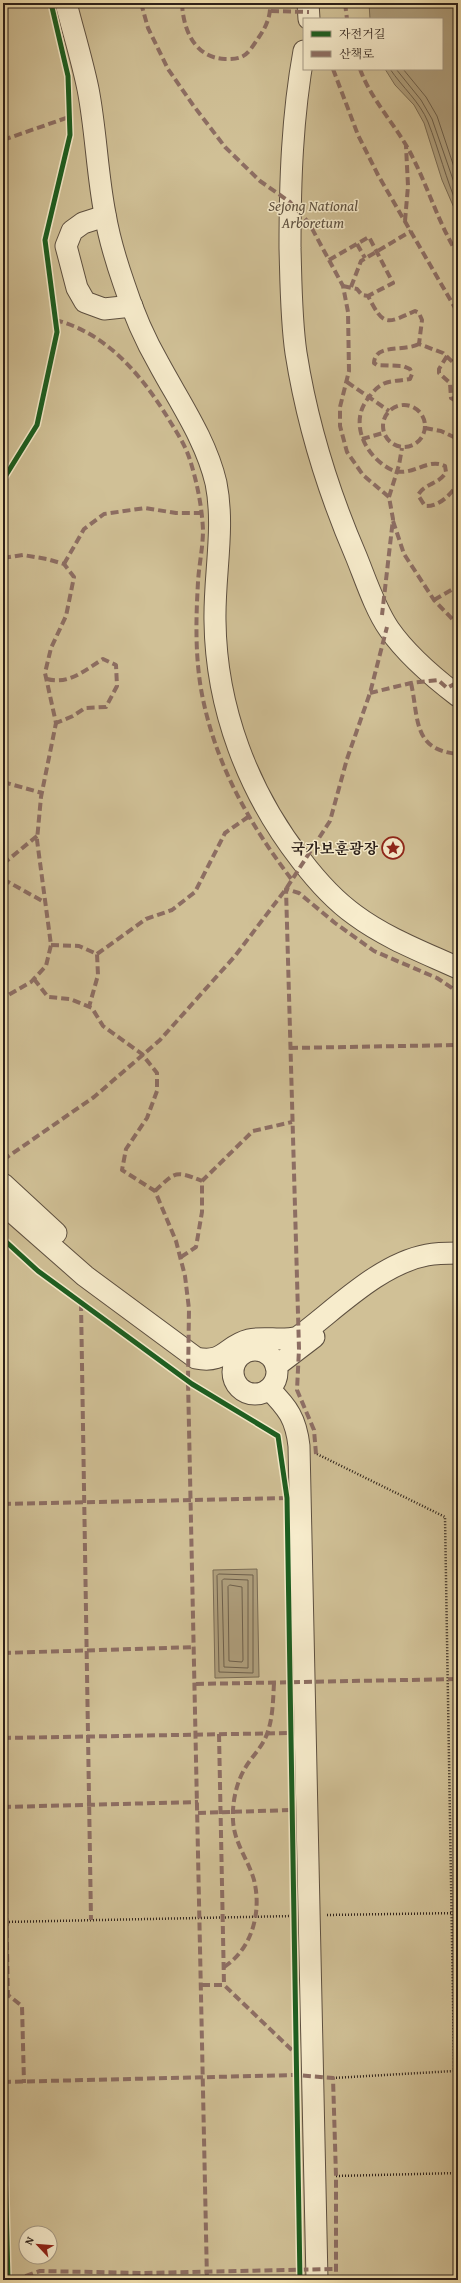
<svg xmlns="http://www.w3.org/2000/svg" width="461" height="2283" viewBox="0 0 461 2283" font-family="'Gentium Book Plus','Noto Serif KR',serif">
	<style>
		.green { fill: #d0c096; stroke: #7e7058; fill-rule: evenodd }
		.water { fill: #af9f7d; stroke: #7b6c55 }
		.lines { fill: none; stroke-linecap: round; stroke-linejoin: round }
		.shore { stroke: #6e604c; stroke-width: 1 }
		.minor-casing { stroke: #5e5040; stroke-width: 23 }
		.path { stroke: #2c201a; stroke-width: 2.5; stroke-dasharray: 1 2; stroke-linecap: butt }
		.minor { stroke: #f7eccc; stroke-width: 21 }
		.quiet { stroke: #8d6e63; stroke-width: 4; stroke-dasharray: 8 4; stroke-linecap: butt }
		.cycleway-casing { stroke: #f7eccc; stroke-width: 8 }
		.cycleway { stroke: #1b5e20; stroke-width: 5 }
		.labels { text-anchor: middle; dominant-baseline: central; stroke-width: 3; stroke-linejoin: round; paint-order: stroke }
		.park-label { font-size: 15px; font-style: italic; fill: #5d503f; stroke: #f7eccc }
		.poi-label { font-size: 15px; font-weight: bold; fill: #2c201a; stroke: #f7eccc; text-anchor: end }
	</style>
	<rect width="100%" height="100%" fill="#f2e1b0"/>
	<filter id="stains"><feTurbulence type="fractalNoise" baseFrequency=".005" numOctaves="4"/><feColorMatrix values="0 0 0 0 .2 0 0 0 0 .09 0 0 0 0 .02 0 0 0 .5 -.17"/></filter>
	<radialGradient id="worn" r=".72"><stop offset=".6" stop-color="#630" stop-opacity="0"/><stop offset="1" stop-color="#630" stop-opacity=".3"/></radialGradient>
	<path class="green" d="M3 3H458V2280H3ZM304 19H442V69H304ZM26 2233H50V2257H26Z"/>
	<g class="water">
		<path d="M369 3H458V217L442 180 424 123 414 105 395 85 385 69H442V19H370Z"/>
		<path d="M257 1569 259 1677 215 1678 213 1570Z"/>
	</g>
	<g class="lines">
		<g class="shore">
			<path d="M390 69C402 87 420 102 428 122 439 150 446 179 458 207"/>
			<path d="M396 69 421 100 432 119 458 194"/>
			<path d="M403 69 426 97 437 116 458 179"/>
			<path d="M219 1574 253 1575V1673L219 1672 217 1576Z"/>
			<path d="M224 1579 248 1580V1668L224 1667 222 1581Z"/>
			<path d="M230 1585 242 1587 243 1660 242 1662 229 1661 228 1587Z"/>
		</g>
		<g class="minor-casing">
			<g id="minor">
				<path d="M66 3C73 31 82 60 88 89 96 130 97 173 105 214 109 238 116 261 124 284 133 312 144 338 159 364 180 403 206 440 216 483 225 528 214 575 215 621 216 708 248 792 301 860 317 881 334 900 355 915 386 938 423 952 458 968"/>
				<path d="M308 3 309 19"/>
				<path d="M304 51C292 117 290 182 290 248 291 282 291 319 296 353 307 423 328 491 356 556 365 578 375 609 389 629 407 655 433 677 458 696"/>
				<path d="M105 216 83 223 72 231 66 246 77 288 85 302 104 309 132 306"/>
				<path d="M3 1184 56 1233"/>
				<path d="M3 1204 85 1276 196 1358C225 1364 225 1346 249 1340 266 1336 281 1342 298 1337 336 1309 379 1264 427 1255 437 1253 448 1253 458 1253"/>
				<circle cx="255" cy="1372" r="22"/>
				<path d="M276 1366 314 1337"/>
				<path d="M269 1389C288 1408 296 1419 299 1446L317 2280"/>
			</g>
		</g>
		<g class="path">
			<path d="M317 1454 445 1517 454 2062"/>
			<path d="M327 1915 458 1913"/>
			<path d="M6 1922 292 1916"/>
			<path d="M333 2078 454 2071V2062H458"/>
			<path d="M336 2176 458 2173"/>
		</g>
		<use href="#minor" class="minor"/>
		<g class="quiet">
			<path d="M141 3 148 28 168 69 193 105 225 147 260 181 290 202 309 223 343 286 348 312 349 371 340 407V426L347 452 363 475 389 497 393 519 382 615"/>
			<path d="M182 3C183 30 195 58 225 59 230 59 237 59 241 57 249 54 254 44 259 37 266 27 271 16 270 3"/>
			<path d="M345 3 347 19"/>
			<path d="M271 11 309 12"/>
			<path d="M333 69 358 135 378 175 458 313"/>
			<path d="M360 69C372 102 398 127 413 158 429 190 439 224 458 255"/>
			<path d="M3 140 69 117"/>
			<path d="M405 221 408 186 406 146"/>
			<path d="M357 244 365 258"/>
			<path d="M329 260 369 237 393 283 368 296"/>
			<path d="M343 286 357 289 362 295 368 296C384 327 386 324 415 311L419 313 422 320 419 344 443 353 458 367"/>
			<path d="M351 287 361 261 411 231"/>
			<path d="M55 320C108 333 144 378 171 423 178 434 186 447 190 460 197 482 202 507 203 530 203 547 199 565 198 582 196 617 195 653 201 689 214 762 248 822 292 880"/>
			<path d="M419 344C404 352 375 343 374 363L377 365 403 366 410 369 412 374 410 379C401 381 391 380 383 384 377 387 373 392 369 397 348 422 365 457 392 470 412 478 427 457 445 466L446 472C440 484 425 483 418 495L425 506C439 507 450 495 458 484"/>
			<path d="M447 356 439 369V373L450 383 451 398 458 402"/>
			<path d="M347 382 389 411"/>
			<circle cx="404" cy="426" r="21"/>
			<path d="M425 428 441 431 458 439"/>
			<path d="M362 439 383 433"/>
			<path d="M389 497 399 465 402 448"/>
			<path d="M393 521 404 554 434 600 458 625"/>
			<path d="M458 531V549"/>
			<path d="M3 558 23 555 47 559 64 564 74 577 66 616 51 648 45 673 56 723 41 797 37 840 51 945 46 966 31 982 3 998"/>
			<path d="M64 564 84 529 104 514 145 508 176 513H201"/>
			<path d="M434 600 458 586"/>
			<path d="M47 679C69 685 85 670 103 659L116 665 117 686 106 707 85 708 73 716 56 723"/>
			<path d="M411 683C419 718 412 750 458 754"/>
			<path d="M370 693 411 683 438 680 447 688 458 682"/>
			<path d="M3 782 42 793"/>
			<path d="M3 864 37 836"/>
			<path d="M3 879 44 902"/>
			<path d="M51 945 79 946 97 954 98 975 89 1007"/>
			<path d="M97 954 146 919 172 910 195 892 225 833 248 817"/>
			<path d="M34 979 48 997 70 999 92 1008 103 1026 142 1054 157 1073V1091L147 1118 126 1149 122 1170 155 1191 176 1241 185 1276 189 1309 188 1380 207 2280"/>
			<path d="M290 1048 458 1045"/>
			<path d="M3 1160 94 1097 160 1040 235 956 286 889 330 821 347 759 370 693 387 627"/>
			<path d="M155 1191C175 1172 175 1170 202 1181"/>
			<path d="M181 1257 196 1247 202 1212V1181L253 1131 292 1122"/>
			<path d="M81 1303 91 1920"/>
			<path d="M316 1454 314 1430 297 1390 299 1349 286 889 299 893 335 923 374 951 437 978 458 992"/>
			<path d="M3 1504 287 1498"/>
			<path d="M3 1653 195 1647"/>
			<path d="M196 1684 458 1679"/>
			<path d="M219 1734 224 1985"/>
			<path d="M3 1738 291 1733"/>
			<path d="M3 1774 8 1995 22 2006 24 2083"/>
			<path d="M3 1807 198 1802"/>
			<path d="M198 1813 292 1810"/>
			<path d="M224 1967C252 1949 262 1912 254 1880 248 1859 234 1843 233 1820 232 1804 236 1784 244 1770 251 1757 262 1748 267 1734 273 1718 273 1700 274 1683"/>
			<path d="M202 1985H224L296 2054"/>
			<path d="M3 2082 296 2075 333 2078 336 2176V2280"/>
			<path d="M14 2280 40 2271 142 2273 335 2269"/>
		</g>
		<g class="cycleway-casing">
			<g id="cycleway">
				<path d="M3 480 37 425 57 332 45 240 70 135 68 76 51 3"/>
				<path d="M3 1239 38 1271 192 1384 278 1436 287 1498 300 2280"/>
				<path d="M3 2089 8 2280"/>
			</g>
		</g>
		<use href="#cycleway" class="cycleway"/>
	</g>
	<defs>
		<g id="sight-ring" transform="scale(1.15)"><circle r="9.5" fill="#f7eccc" stroke="#8f2418" stroke-width="1.5"/><path d="M0-6L1.8-2.2L6-1.7L2.9 1.2L3.7 5.4L0 3.3L-3.7 5.4L-2.9 1.2L-6-1.7L-1.8-2.2Z" fill="#8f2418"/></g>
	</defs>
	<g fill-rule="evenodd">
		<use href="#sight-ring" x="393" y="848"/>
	</g>
	<g class="labels">
		<g class="park-label">
			<text x="313" y="205">Sejong National<tspan x="313" dy="17">Arboretum</tspan></text>
		</g>
		<g class="poi-label">
			<text x="378" y="848">국가보훈광장</text>
		</g>
	</g>
	<rect width="461" height="2283" fill="none" stroke="#f2e1b0" stroke-width="16"/>
	<rect x="4" y="4" width="453" height="2275" fill="none" stroke="#2c201a" stroke-width="2"/>
	<rect x="8" y="8" width="445" height="2267" fill="none" stroke="#2c201a"/>
	<rect x="303" y="18" width="140" height="52" fill="#f7eccc" stroke="#a69a85"/>
	<rect x="311" y="31" width="20" height="6" fill="#1b5e20" stroke="#a69a85"/>
	<text x="339" y="38" font-size="12" fill="#2c201a">자전거길</text>
	<rect x="311" y="51" width="20" height="6" fill="#8d6e63" stroke="#a69a85"/>
	<text x="339" y="58" font-size="12" fill="#2c201a">산책로</text>
	<g transform="translate(38 2245) rotate(296)"><circle r="19" fill="#f7eccc" stroke="#a69a85"/>
	<path d="M0-3L7 15L0 10L-7 15Z" fill="#8f2418"/>
	<text y="-6" font-size="11" font-weight="bold" text-anchor="middle" fill="#2c201a">N</text>
	</g>
	<rect width="100%" height="100%" filter="url(#stains)"/>
	<rect width="100%" height="100%" fill="url(#worn)"/>
</svg>
